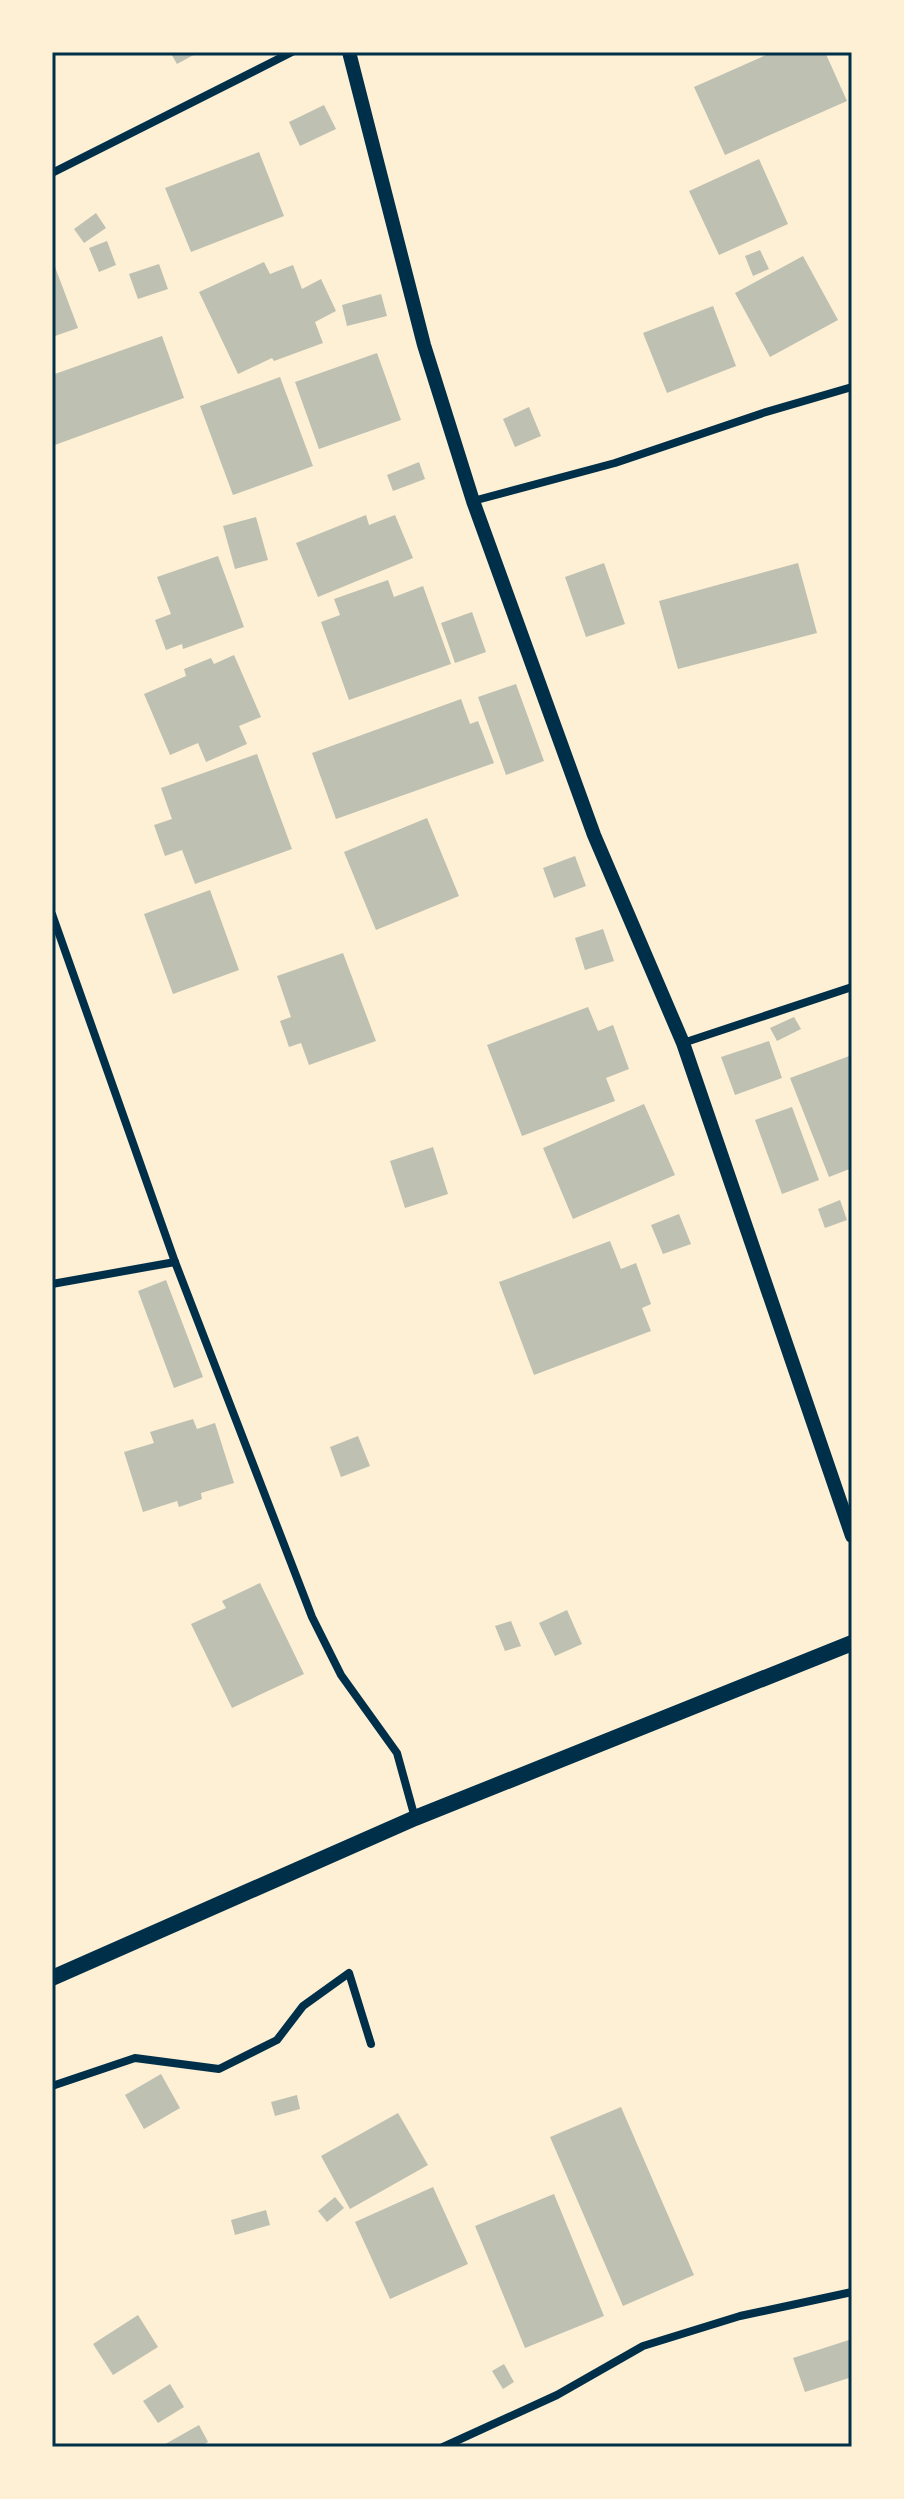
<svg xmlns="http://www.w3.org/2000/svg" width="904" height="2499" viewBox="0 0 904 2499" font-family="'Asap Condensed',sans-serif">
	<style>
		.building { fill: #bec0b2 }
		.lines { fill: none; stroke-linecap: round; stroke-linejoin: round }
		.minor { stroke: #003049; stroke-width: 8 }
		.tertiary { stroke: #003049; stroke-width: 14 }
		.secondary { stroke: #003049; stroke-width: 16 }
		.neatline { fill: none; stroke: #003049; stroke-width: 3 }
	</style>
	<rect width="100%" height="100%" fill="#fdf0d5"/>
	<g class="building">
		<path d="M170 52H199L177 64Z"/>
		<path d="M773 52H825L847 101 725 155 694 87Z"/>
		<path d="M324 105 336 129 300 146 289 122Z"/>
		<path d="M259 152 284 216 191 252 165 188Z"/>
		<path d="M759 159 788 224 719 255 689 191Z"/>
		<path d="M96 213 106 228 84 243 74 229Z"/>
		<path d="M107 241 116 265 99 272 89 248Z"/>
		<path d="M760 250 769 269 753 276 745 256Z"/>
		<path d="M803 256 838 320 770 357 735 293Z"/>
		<path d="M52 259 78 328 52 337Z"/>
		<path d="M264 262 270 274 293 265 302 289 321 279 336 311 315 322 323 343 274 361 272 358 238 374 199 292Z"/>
		<path d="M159 264 168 289 138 299 129 274Z"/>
		<path d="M381 294 387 316 347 326 342 305Z"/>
		<path d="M713 306 736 366 667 393 643 333Z"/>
		<path d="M162 336 184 398 52 446V375Z"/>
		<path d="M377 353 401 420 319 449 295 382Z"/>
		<path d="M280 377 313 466 233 495 200 406Z"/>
		<path d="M529 407 541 436 515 447 503 419Z"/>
		<path d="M419 462 425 479 393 491 387 475Z"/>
		<path d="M366 515 369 525 395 515 413 558 318 597 296 543Z"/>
		<path d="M256 517 268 560 235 569 223 526Z"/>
		<path d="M218 556 244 627 183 649 182 644 166 650 155 620 171 614 157 577Z"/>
		<path d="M604 563 625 624 586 637 565 577Z"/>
		<path d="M798 563 817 633 678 669 659 601Z"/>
		<path d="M388 580 394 597 423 586 451 664 349 700 321 622 340 615 334 599Z"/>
		<path d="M472 612 486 652 455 663 441 623Z"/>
		<path d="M234 655 261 717 239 726 247 744 206 762 198 743 170 755 144 694 186 676 184 669 211 658 214 664Z"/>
		<path d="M516 684 544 761 506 775 478 697Z"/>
		<path d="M461 699 470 724 478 721 494 763 336 819 312 753Z"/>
		<path d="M257 754 292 849 195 884 182 850 165 856 154 825 172 819 161 788Z"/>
		<path d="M427 818 459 896 376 930 344 852Z"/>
		<path d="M575 856 586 886 554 898 543 868Z"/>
		<path d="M210 890 239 970 173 994 144 914Z"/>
		<path d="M603 929 614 961 585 970 575 938Z"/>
		<path d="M343 953 376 1041 309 1065 301 1043 289 1047 280 1021 291 1017 277 976Z"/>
		<path d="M588 1007 598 1031 613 1025 629 1069 606 1078 615 1101 522 1136 487 1045Z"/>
		<path d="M794 1017 801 1029 777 1041 770 1028Z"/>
		<path d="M769 1041 782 1078 735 1095 721 1057Z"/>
		<path d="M852 1055V1168L829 1177 790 1078Z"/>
		<path d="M644 1104 675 1175 573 1219 543 1148Z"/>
		<path d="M792 1107 819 1180 782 1194 755 1120Z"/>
		<path d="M433 1147 448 1194 405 1208 390 1161Z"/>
		<path d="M840 1200 847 1220 825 1228 818 1209Z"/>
		<path d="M679 1214 691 1244 663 1254 651 1225Z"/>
		<path d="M610 1241 621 1269 636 1263 651 1304 642 1308 651 1331 534 1375 499 1282Z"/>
		<path d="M166 1280 203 1377 174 1388 138 1291Z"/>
		<path d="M193 1419 197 1429 215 1423 234 1483 201 1493 202 1499 179 1507 177 1501 143 1512 124 1452 154 1443 150 1432Z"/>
		<path d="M358 1436 370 1466 341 1477 330 1447Z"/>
		<path d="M260 1583 304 1674 232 1708 191 1624 226 1608 222 1601Z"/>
		<path d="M567 1610 582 1644 555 1656 539 1623Z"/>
		<path d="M511 1621 521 1646 505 1651 495 1626Z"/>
		<path d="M161 2074 180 2108 144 2129 125 2095Z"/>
		<path d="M297 2095 300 2109 275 2116 271 2102Z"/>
		<path d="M621 2107 694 2275 623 2306 550 2137Z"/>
		<path d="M398 2113 428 2165 350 2209 321 2156Z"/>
		<path d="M433 2187 468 2264 390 2299 355 2222Z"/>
		<path d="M554 2194 604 2316 525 2348 475 2226Z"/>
		<path d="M335 2197 344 2208 327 2222 318 2211Z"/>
		<path d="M266 2210 270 2225 235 2235 231 2220Z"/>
		<path d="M138 2315 158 2347 113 2375 93 2344Z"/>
		<path d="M852 2339V2377L805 2392 793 2358Z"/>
		<path d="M504 2364 514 2382 503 2389 492 2371Z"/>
		<path d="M170 2384 184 2407 158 2423 143 2401Z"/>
		<path d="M199 2425 208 2442 200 2447H160Z"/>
	</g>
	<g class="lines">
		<g class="minor">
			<path d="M52 173 292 52"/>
			<path d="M473 501 615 463 763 413 852 387"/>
			<path d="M52 914 175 1262 312 1617 341 1675 397 1753 415 1818"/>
			<path d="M683 1043 852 987"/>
			<path d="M52 1284 175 1262"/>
			<path d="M52 2086 135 2058 219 2069 277 2040 303 2006 349 1973 371 2044"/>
			<path d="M443 2447 557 2395 643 2346 740 2316 852 2292"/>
		</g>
		<path class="tertiary" d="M349 52 424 345 473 501 594 835 683 1043 852 1536"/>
		<path class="secondary" d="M52 1978 415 1818 852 1643"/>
	</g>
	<rect width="904" height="2499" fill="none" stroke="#fdf0d5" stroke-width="108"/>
	<rect x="54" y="54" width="796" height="2391" class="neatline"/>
</svg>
